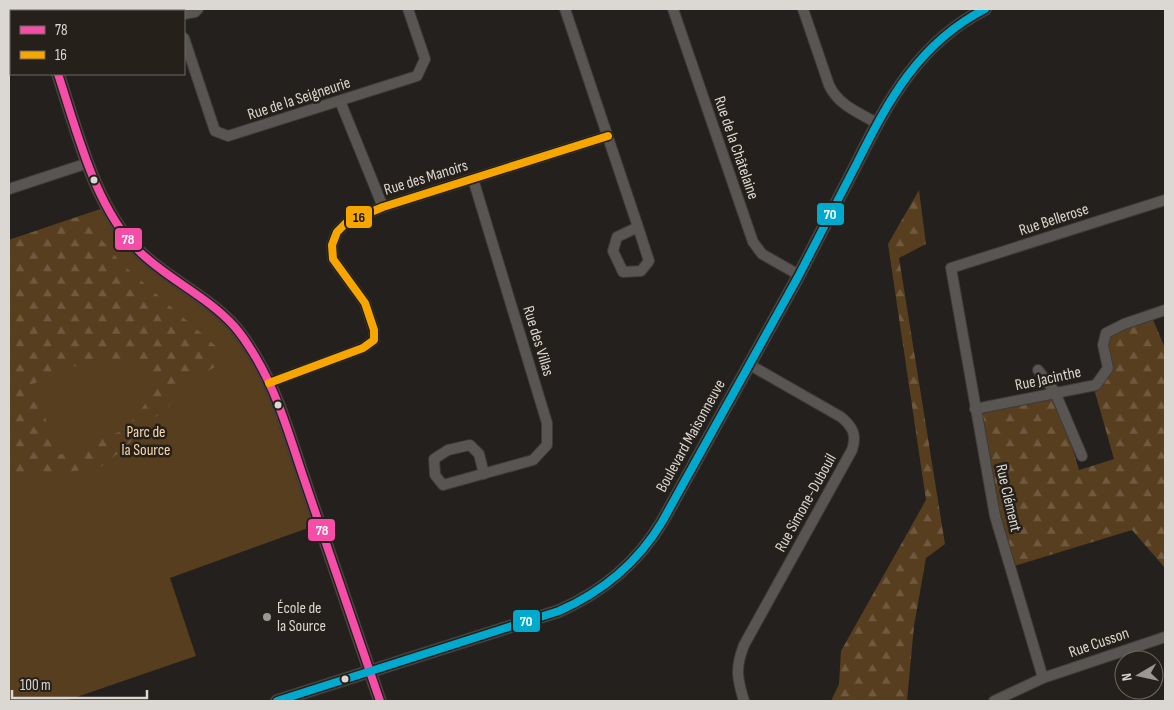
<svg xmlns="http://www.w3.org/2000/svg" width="1174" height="710" viewBox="0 0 1174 710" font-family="'Sofia Sans Condensed',sans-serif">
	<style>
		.green { fill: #573e1f }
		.forest { fill: url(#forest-firs); fill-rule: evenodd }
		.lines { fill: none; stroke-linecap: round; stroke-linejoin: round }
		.minor-casing { stroke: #3d3b38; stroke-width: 12 }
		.tertiary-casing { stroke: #3d3b38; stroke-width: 14 }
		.minor { stroke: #585553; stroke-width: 10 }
		.tertiary { stroke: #585553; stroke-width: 12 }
		.bus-1-casing { stroke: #26201a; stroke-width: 11 }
		.bus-2-casing { stroke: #26201a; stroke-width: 11 }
		.bus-3-casing { stroke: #26201a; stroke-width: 11 }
		.bus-1 { stroke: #f54da8; stroke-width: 8 }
		.bus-2 { stroke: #f7a600; stroke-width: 8 }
		.bus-3 { stroke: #00a9ce; stroke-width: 8 }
		.bus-dot { fill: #dbd7d2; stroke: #26201a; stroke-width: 2 }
		.poi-dot { fill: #9b9793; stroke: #26201a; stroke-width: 2 }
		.labels { text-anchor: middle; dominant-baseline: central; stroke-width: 5; stroke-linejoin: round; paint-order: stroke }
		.street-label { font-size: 16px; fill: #dbd7d2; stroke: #26201a }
		.park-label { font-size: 16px; fill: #f9d7ae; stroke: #26201a }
		.poi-label { font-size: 16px; fill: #dbd7d2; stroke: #26201a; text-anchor: start }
		.line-badge { stroke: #26201a; stroke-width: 2 }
		.badge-label { font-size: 14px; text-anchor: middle; font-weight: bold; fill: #fff }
		.pale-badge-label { font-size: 14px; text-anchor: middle; font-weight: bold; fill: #111 }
	</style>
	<defs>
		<pattern id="forest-firs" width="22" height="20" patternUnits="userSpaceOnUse" patternTransform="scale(1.25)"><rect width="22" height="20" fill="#573e1f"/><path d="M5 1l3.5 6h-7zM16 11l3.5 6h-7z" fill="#6f593f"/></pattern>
	</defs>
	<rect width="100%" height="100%" fill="#23201d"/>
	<path class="green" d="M106 207 119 227 205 301 264 370 319 524 170 578 196 656 65 701H9V240Z"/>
	<g class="forest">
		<path d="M919 190 926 244 899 258 945 544 926 558 914 626 907 701H831L839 684 841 651 926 500 888 244Z"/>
		<path d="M77 217 96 233 121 263 219 349 220 364 176 390 169 406 145 426 127 446 101 467 63 473 9 476V240ZM89 360 126 362 148 367 155 378V391L132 421 119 432 59 455 33 384Z"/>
		<path d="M1151 315 1165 348V568L1132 530 1014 566 995 519 975 409 1057 395 1079 470 1114 459 1093 385 1108 366 1107 333Z"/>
	</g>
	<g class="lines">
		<g class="minor-casing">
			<g id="minor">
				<path d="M174 9V11"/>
				<path d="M565 9 638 227 649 261 641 271 623 272 613 251 617 237 638 227"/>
				<path d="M673 9 753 242 762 254 799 275"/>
				<path d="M803 9 829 85C838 105 859 113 877 123"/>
				<path d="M83 11 96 9"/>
				<path d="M140 11 147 9"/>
				<path d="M184 14 195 12 198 9"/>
				<path d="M184 38 215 131 228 136 417 76 425 59 408 9"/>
				<path d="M340 101 383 207"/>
				<path d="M473 179 547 423V445L533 460 443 485 435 475 434 459 448 450 470 445 479 454 484 474"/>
				<path d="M9 189 88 163"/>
				<path d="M1038 370 1055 392 1082 456"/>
				<path d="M269 383 363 348 374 340V330L365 303 333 259 332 245 337 232 347 222 383 207 608 136"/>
				<path d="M975 409 1096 385 1108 368 1103 345 1106 333 1124 324 1165 310"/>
				<path d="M1043 678 1165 637"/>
				<path d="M744 701C737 678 735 668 744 645L852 450C857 435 853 427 841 417L750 365"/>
				<path d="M994 701 1043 678 995 516 951 268 1165 200"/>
			</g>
		</g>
		<g class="tertiary-casing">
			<g id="tertiary">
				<path d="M36 9 37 11"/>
				<path d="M58 74C77 131 95 208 139 251 167 279 207 296 234 326 242 335 249 346 255 356 278 394 290 438 304 479 330 553 355 627 380 701"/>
				<path d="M277 701 559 611C602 592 638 562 662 522 707 440 753 359 798 277 818 239 837 201 857 163 889 99 919 43 985 9"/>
			</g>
		</g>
		<use href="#minor" class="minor"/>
		<use href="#tertiary" class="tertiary"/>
		<g class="bus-1-casing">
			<path id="bus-1" d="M58 74C77 131 95 208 139 251 167 279 207 296 234 326 242 335 249 346 255 356 278 394 290 438 304 479 330 553 355 627 380 701"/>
		</g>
		<g class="bus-2-casing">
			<path id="bus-2" d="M269 383 363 348 374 340V330L365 303 333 259 332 245 337 232 347 222 383 207 608 136"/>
		</g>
		<g class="bus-3-casing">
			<path id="bus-3" d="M277 701 559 611C602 592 638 562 662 522 707 440 753 359 798 277 818 239 837 201 857 163 889 99 919 43 985 9"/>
		</g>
		<use href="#bus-1" class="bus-1"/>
		<use href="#bus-2" class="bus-2"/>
		<use href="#bus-3" class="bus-3"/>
	</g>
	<g class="bus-dot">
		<circle cx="94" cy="180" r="4.5"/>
		<circle cx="278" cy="405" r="4.5"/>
		<circle cx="345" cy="679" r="4.5"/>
	</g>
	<circle class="poi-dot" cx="267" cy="617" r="5"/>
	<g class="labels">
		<g class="street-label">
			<text transform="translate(299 99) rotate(-18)">Rue de la Seigneurie</text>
			<text transform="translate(736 148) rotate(71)">Rue de la Châtelaine</text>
			<text transform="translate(426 178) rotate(-17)">Rue des Manoirs</text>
			<text transform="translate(1054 220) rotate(-18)">Rue Bellerose</text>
			<text transform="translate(538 341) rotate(73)">Rue des Villas</text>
			<text transform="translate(1048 379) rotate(-12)">Rue Jacinthe</text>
			<text transform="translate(691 436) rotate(-61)">Boulevard Maisonneuve</text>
			<text transform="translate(1008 498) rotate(77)">Rue Clément</text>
			<text transform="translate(806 503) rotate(-61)">Rue Simone-Dubouil</text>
			<text transform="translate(1099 643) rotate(-19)">Rue Cusson</text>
		</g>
		<g class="park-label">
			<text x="146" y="432">Parc de<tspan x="146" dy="18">la Source</tspan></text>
		</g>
		<g class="poi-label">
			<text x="277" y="608">École de<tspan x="277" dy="18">la Source</tspan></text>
		</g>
	</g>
	<g class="line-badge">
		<rect x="816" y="202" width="29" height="24" rx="5" fill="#00a9ce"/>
		<rect x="345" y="205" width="28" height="24" rx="5" fill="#f7a600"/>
		<rect x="114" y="227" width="29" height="24" rx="5" fill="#f54da8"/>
		<rect x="307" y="518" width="29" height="24" rx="5" fill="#f54da8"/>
		<rect x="512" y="609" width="29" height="24" rx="5" fill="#00a9ce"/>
	</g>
	<g class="badge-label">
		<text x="830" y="219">70</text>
		<text x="128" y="244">78</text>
		<text x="322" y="535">78</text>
		<text x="526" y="626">70</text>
	</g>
	<g class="pale-badge-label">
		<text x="359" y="222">16</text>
	</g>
	<rect width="1174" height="710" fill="none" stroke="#dbd7d2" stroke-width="20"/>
	<rect x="10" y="10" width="175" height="65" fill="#26201a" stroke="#6e6964"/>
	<rect x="20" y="26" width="25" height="8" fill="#f54da8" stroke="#6e6964"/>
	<text x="55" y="35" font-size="15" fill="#dbd7d2">78</text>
	<rect x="20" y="51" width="25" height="8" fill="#f7a600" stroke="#6e6964"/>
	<text x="55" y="60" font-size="15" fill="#dbd7d2">16</text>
	<g transform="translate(1139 675) rotate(261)"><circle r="24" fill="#26201a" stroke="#6e6964"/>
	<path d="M0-4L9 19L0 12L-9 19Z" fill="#9b9793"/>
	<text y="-8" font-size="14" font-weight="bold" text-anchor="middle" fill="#dbd7d2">N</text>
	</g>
	<path d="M12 690v8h135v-8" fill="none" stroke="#dbd7d2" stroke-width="2.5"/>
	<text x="20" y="690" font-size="15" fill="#dbd7d2" stroke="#26201a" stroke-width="4" paint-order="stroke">100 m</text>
</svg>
